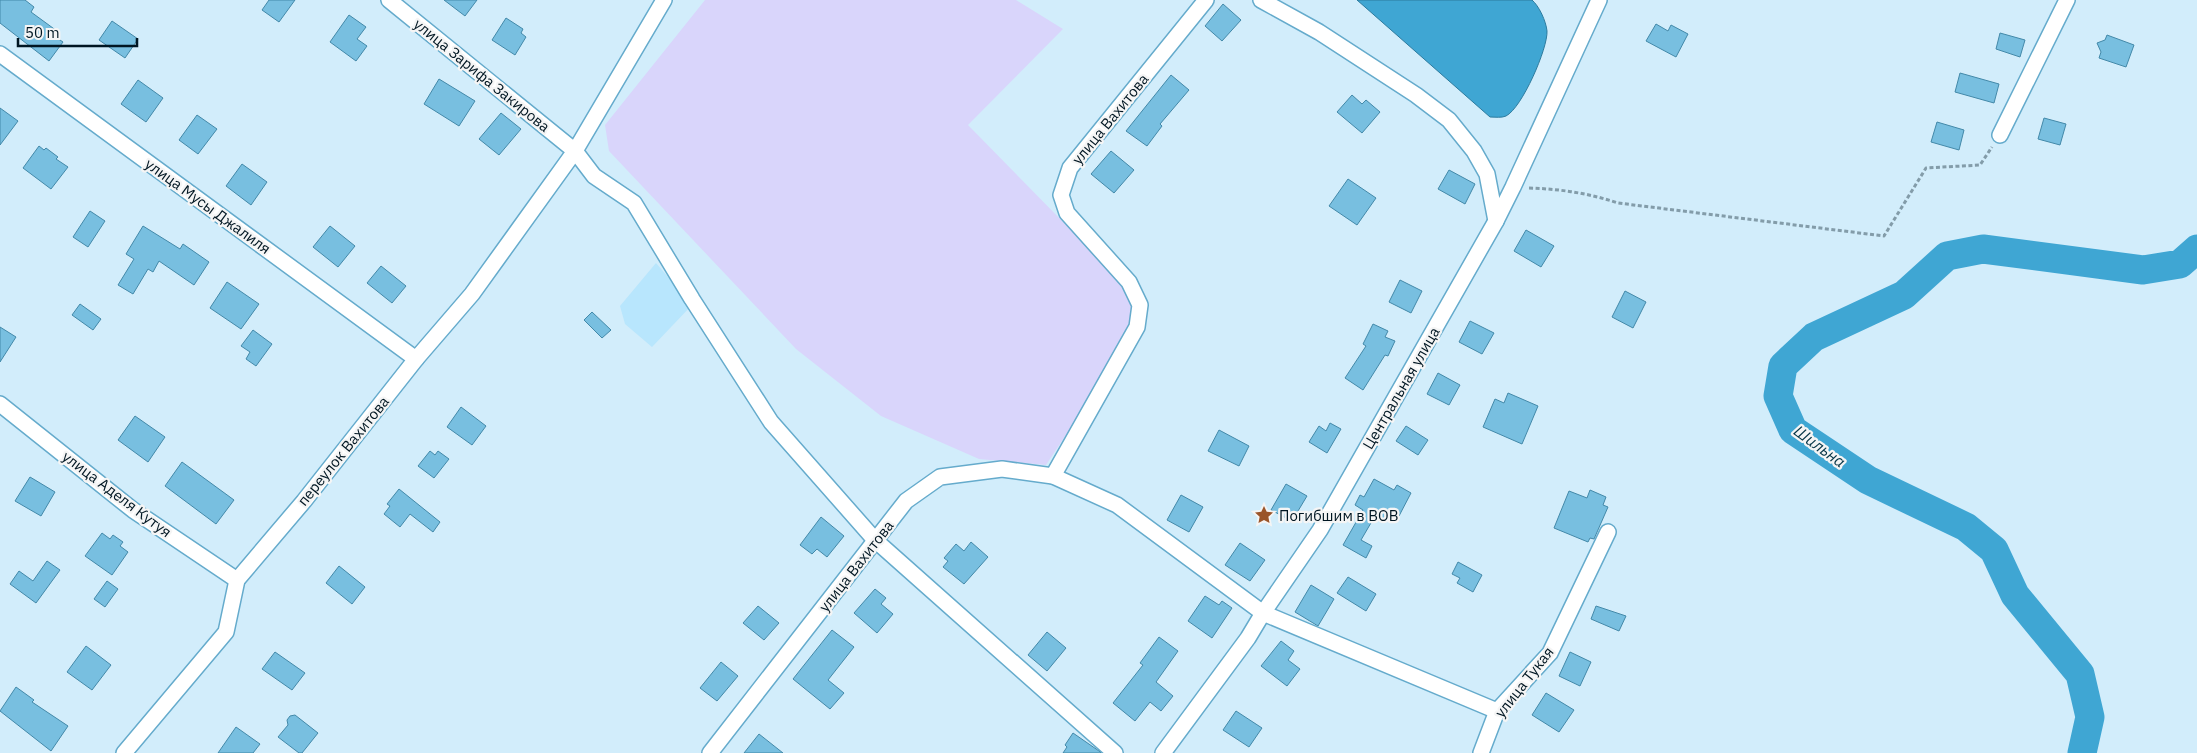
<svg xmlns="http://www.w3.org/2000/svg" width="2197" height="753" viewBox="0 0 2197 753" font-family="'IBM Plex Sans',sans-serif">
	<style>
		.built { fill: #b8e6fd }
		.green { fill: #d9d5fb }
		.water { fill: #3fa6d3; stroke: #2c7b9e }
		.lines { fill: none; stroke-linecap: round; stroke-linejoin: round }
		.river { stroke: #3fa6d3; stroke-width: 29 }
		.building { fill: #78bfe0; stroke: #4389a9 }
		.street-casing { stroke: #65abcc; stroke-width: 18 }
		.path { stroke: #839ca9; stroke-width: 3; stroke-dasharray: 4 2.5; stroke-linecap: butt }
		.street { stroke: #fff; stroke-width: 15 }
		.labels { text-anchor: middle; dominant-baseline: central; stroke-width: 4.5; stroke-linejoin: round; paint-order: stroke }
		.street-label { font-size: 15px; fill: #001622; stroke: #f5f5f5 }
		.poi-label { font-size: 15px; fill: #001622; stroke: #f5f5f5; text-anchor: start }
		.water-label { font-size: 16px; font-style: italic; fill: #033345; stroke: #f5f5f5 }
	</style>
	<rect width="100%" height="100%" fill="#d2edfb"/>
	<path class="built" d="M656 263 692 305 652 347 625 324 620 306Z"/>
	<path class="green" d="M705 0H1016L1063 29 968 125 1120 280 1133 305 1131 325 1093 394 1046 465 979 459 881 416 796 349 609 151 605 125Z"/>
	<path class="water" d="M1357 0H1532C1539 6 1546 21 1547 31 1548 48 1522 108 1506 116 1502 118 1495 117 1490 117Z"/>
	<g class="lines">
		<path class="river" d="M2082 753 2090 717 2080 674 2015 595 1994 550 1966 527 1868 480 1793 430 1778 396 1783 366 1814 337 1904 295 1947 256 1983 249 2143 270 2180 264 2197 249"/>
	</g>
	<g class="building">
		<path d="M0 0H25L34 7 31 12 57 31 54 36 63 42 49 61 0 23Z"/>
		<path d="M269 0H295L279 22 262 10Z"/>
		<path d="M444 0H477L465 16Z"/>
		<path d="M1223 4 1241 20 1222 41 1205 26Z"/>
		<path d="M349 15 366 27 357 39 367 46 356 61 330 42Z"/>
		<path d="M506 18 523 29 521 33 526 37 515 55 492 40Z"/>
		<path d="M112 21 138 39 125 58 99 40Z"/>
		<path d="M1656 24 1668 31 1671 25 1688 34 1676 57 1646 41Z"/>
		<path d="M2000 33 2025 40 2020 57 1996 49Z"/>
		<path d="M2107 35 2134 45 2126 67 2099 58 2101 52 2097 43 2105 40Z"/>
		<path d="M1960 73 1999 84 1994 103 1955 92Z"/>
		<path d="M1171 75 1189 90 1160 124 1162 126 1147 146 1126 131Z"/>
		<path d="M439 79 475 101 459 126 424 104Z"/>
		<path d="M138 80 163 98 146 122 121 104Z"/>
		<path d="M1352 95 1362 104 1366 100 1380 112 1362 133 1337 112Z"/>
		<path d="M0 108 18 121 0 145Z"/>
		<path d="M501 113 521 129 499 155 479 139Z"/>
		<path d="M197 115 217 129 198 154 179 140Z"/>
		<path d="M2044 118 2066 124 2060 145 2038 139Z"/>
		<path d="M1937 122 1964 130 1959 150 1931 142Z"/>
		<path d="M39 146 44 150 46 148 58 157 56 159 68 167 51 189 23 168Z"/>
		<path d="M1111 151 1134 170 1114 193 1091 174Z"/>
		<path d="M242 164 267 182 251 205 226 186Z"/>
		<path d="M1449 170 1475 184 1465 204 1438 189Z"/>
		<path d="M1348 179 1376 198 1357 225 1329 206Z"/>
		<path d="M90 211 105 221 88 247 73 237Z"/>
		<path d="M143 226 180 249 183 244 209 262 194 285 159 261 153 272 148 269 133 294 118 285 134 259 126 254Z"/>
		<path d="M330 226 355 246 338 267 313 247Z"/>
		<path d="M1526 230 1554 246 1541 267 1514 251Z"/>
		<path d="M381 266 406 286 392 303 367 283Z"/>
		<path d="M1400 280 1422 291 1411 313 1389 302Z"/>
		<path d="M227 282 259 304 241 329 210 308Z"/>
		<path d="M1625 291 1646 302 1633 328 1612 317Z"/>
		<path d="M80 304 101 319 93 330 72 315Z"/>
		<path d="M592 312 611 330 602 338 584 320Z"/>
		<path d="M1470 321 1494 333 1482 354 1459 342Z"/>
		<path d="M1373 324 1388 331 1385 337 1395 341 1388 356 1385 355 1363 390 1345 378 1366 346 1363 344Z"/>
		<path d="M0 327 16 337 0 362Z"/>
		<path d="M253 330 272 344 256 366 246 359 250 352 241 346Z"/>
		<path d="M1438 373 1460 385 1449 405 1427 394Z"/>
		<path d="M1508 393 1538 406 1522 444 1483 427 1495 399 1504 403Z"/>
		<path d="M461 407 486 426 472 445 447 427Z"/>
		<path d="M135 416 165 437 148 462 118 440Z"/>
		<path d="M1330 423 1341 429 1327 453 1309 442 1319 426 1326 431Z"/>
		<path d="M1406 426 1428 440 1418 455 1396 441Z"/>
		<path d="M1219 430 1249 446 1239 466 1208 451Z"/>
		<path d="M430 451 435 455 438 451 449 459 434 478 418 466Z"/>
		<path d="M182 462 234 500 216 524 165 486Z"/>
		<path d="M30 477 55 492 41 516 15 501Z"/>
		<path d="M1374 479 1394 490 1397 485 1411 493 1399 516 1388 511 1383 520 1375 516 1361 540 1372 546 1366 558 1343 545 1363 510 1355 505 1360 495 1364 497Z"/>
		<path d="M1286 484 1307 496 1292 521 1271 510Z"/>
		<path d="M399 489 440 522 433 532 410 514 400 527 384 514 390 506 387 504Z"/>
		<path d="M1590 490 1606 497 1603 505 1608 507 1594 539 1590 538 1588 542 1554 528 1569 491 1587 498Z"/>
		<path d="M1181 495 1203 507 1189 532 1167 520Z"/>
		<path d="M821 517 844 536 827 557 817 549 812 554 800 545Z"/>
		<path d="M102 533 110 539 113 535 123 542 120 546 128 552 112 575 85 556Z"/>
		<path d="M971 542 988 557 964 584 943 567 948 561 944 558 956 544 964 551Z"/>
		<path d="M1240 543 1265 560 1250 581 1225 565Z"/>
		<path d="M47 561 60 570 36 603 10 584 19 571 33 581Z"/>
		<path d="M1458 562 1482 575 1473 592 1457 583 1460 578 1452 574Z"/>
		<path d="M339 566 365 587 352 604 326 583Z"/>
		<path d="M1348 577 1376 594 1366 611 1337 593Z"/>
		<path d="M107 581 118 589 105 607 94 599Z"/>
		<path d="M1311 585 1334 599 1318 626 1295 612Z"/>
		<path d="M875 589 886 598 881 604 893 614 877 633 854 613Z"/>
		<path d="M1205 596 1219 605 1222 601 1232 608 1212 638 1188 621Z"/>
		<path d="M758 606 779 623 764 640 743 623Z"/>
		<path d="M1596 606 1626 616 1619 631 1591 619Z"/>
		<path d="M832 630 854 647 828 680 844 693 830 709 793 679Z"/>
		<path d="M1047 632 1066 648 1047 671 1028 655Z"/>
		<path d="M1159 637 1178 651 1156 682 1173 696 1161 711 1150 702 1135 721 1113 703 1143 665 1140 663Z"/>
		<path d="M1281 641 1294 651 1288 660 1300 669 1287 686 1261 666Z"/>
		<path d="M86 646 111 665 92 690 67 672Z"/>
		<path d="M275 652 305 673 292 690 262 669Z"/>
		<path d="M1570 652 1591 662 1580 686 1559 676Z"/>
		<path d="M721 662 738 676 717 701 700 688Z"/>
		<path d="M16 687 34 700 32 702 68 726 51 751 0 711Z"/>
		<path d="M1546 693 1574 710 1559 732 1532 715Z"/>
		<path d="M1236 711 1262 728 1249 747 1223 730Z"/>
		<path d="M295 715 318 733 302 753H299L278 737 288 725 287 720 290 716Z"/>
		<path d="M236 727 260 744 253 753H218Z"/>
		<path d="M1073 733 1099 751 1101 753H1063L1067 747 1065 745Z"/>
		<path d="M759 734 783 753H744Z"/>
	</g>
	<g class="lines">
		<g class="street-casing">
			<g id="street">
				<path d="M664 0 575 151 594 176 634 203 692 299 771 422 875 540 1115 753"/>
				<path d="M1261 0 1319 32 1416 95 1449 120 1474 151 1487 174 1496 221"/>
				<path d="M0 54 416 359"/>
				<path d="M2000 135 2067 0"/>
				<path d="M0 404 133 510 237 580"/>
				<path d="M1053 476 1137 327 1140 305 1129 282 1067 213 1061 195 1070 168 1206 0"/>
				<path d="M124 753 226 632 237 580 304 501 416 359 472 294 575 151 389 0"/>
				<path d="M710 753 906 501 940 477 1002 469 1053 476 1117 505 1263 613 1497 711"/>
				<path d="M1163 753 1248 638 1263 613 1320 530 1496 221 1513 187 1599 0"/>
				<path d="M1481 753 1497 711 1550 653 1608 532"/>
			</g>
		</g>
		<path class="path" d="M1529 188C1560 189 1588 193 1618 203L1884 236 1926 168 1980 165 1992 147"/>
		<use href="#street" class="street"/>
	</g>
	<defs>
		<g id="sight-bare" transform="scale(1.5)"><path d="M0-6L1.8-2.2L6-1.7L2.9 1.2L3.7 5.4L0 3.3L-3.7 5.4L-2.9 1.2L-6-1.7L-1.8-2.2Z" fill="#9a552a" stroke="#f5f5f5" stroke-width="2.5" paint-order="stroke"/></g>
	</defs>
	<g fill-rule="evenodd">
		<use href="#sight-bare" x="1264" y="515"/>
	</g>
	<g class="labels">
		<g class="street-label">
			<text transform="translate(482 75) rotate(39)">улица Зарифа Закирова</text>
			<text transform="translate(1110 119) rotate(-51)">улица Вахитова</text>
			<text transform="translate(208 206) rotate(36)">улица Мусы Джалиля</text>
			<text transform="translate(1401 388) rotate(-60)">Центральная улица</text>
			<text transform="translate(343 451) rotate(-51)">переулок Вахитова</text>
			<text transform="translate(117 494) rotate(37)">улица Аделя Кутуя</text>
			<text transform="translate(856 566) rotate(-52)">улица Вахитова</text>
			<text transform="translate(1524 682) rotate(-52)">улица Тукая</text>
		</g>
		<g class="poi-label">
			<text x="1279" y="515">Погибшим в ВОВ</text>
		</g>
		<g class="water-label">
			<text transform="translate(1820 446) rotate(36)">Шильна</text>
		</g>
	</g>
	<path d="M18 38v8h119v-8" fill="none" stroke="#001622" stroke-width="2.5"/>
	<text x="25" y="38" font-size="15" fill="#001622" stroke="#f5f5f5" stroke-width="4" paint-order="stroke">50 m</text>
</svg>
